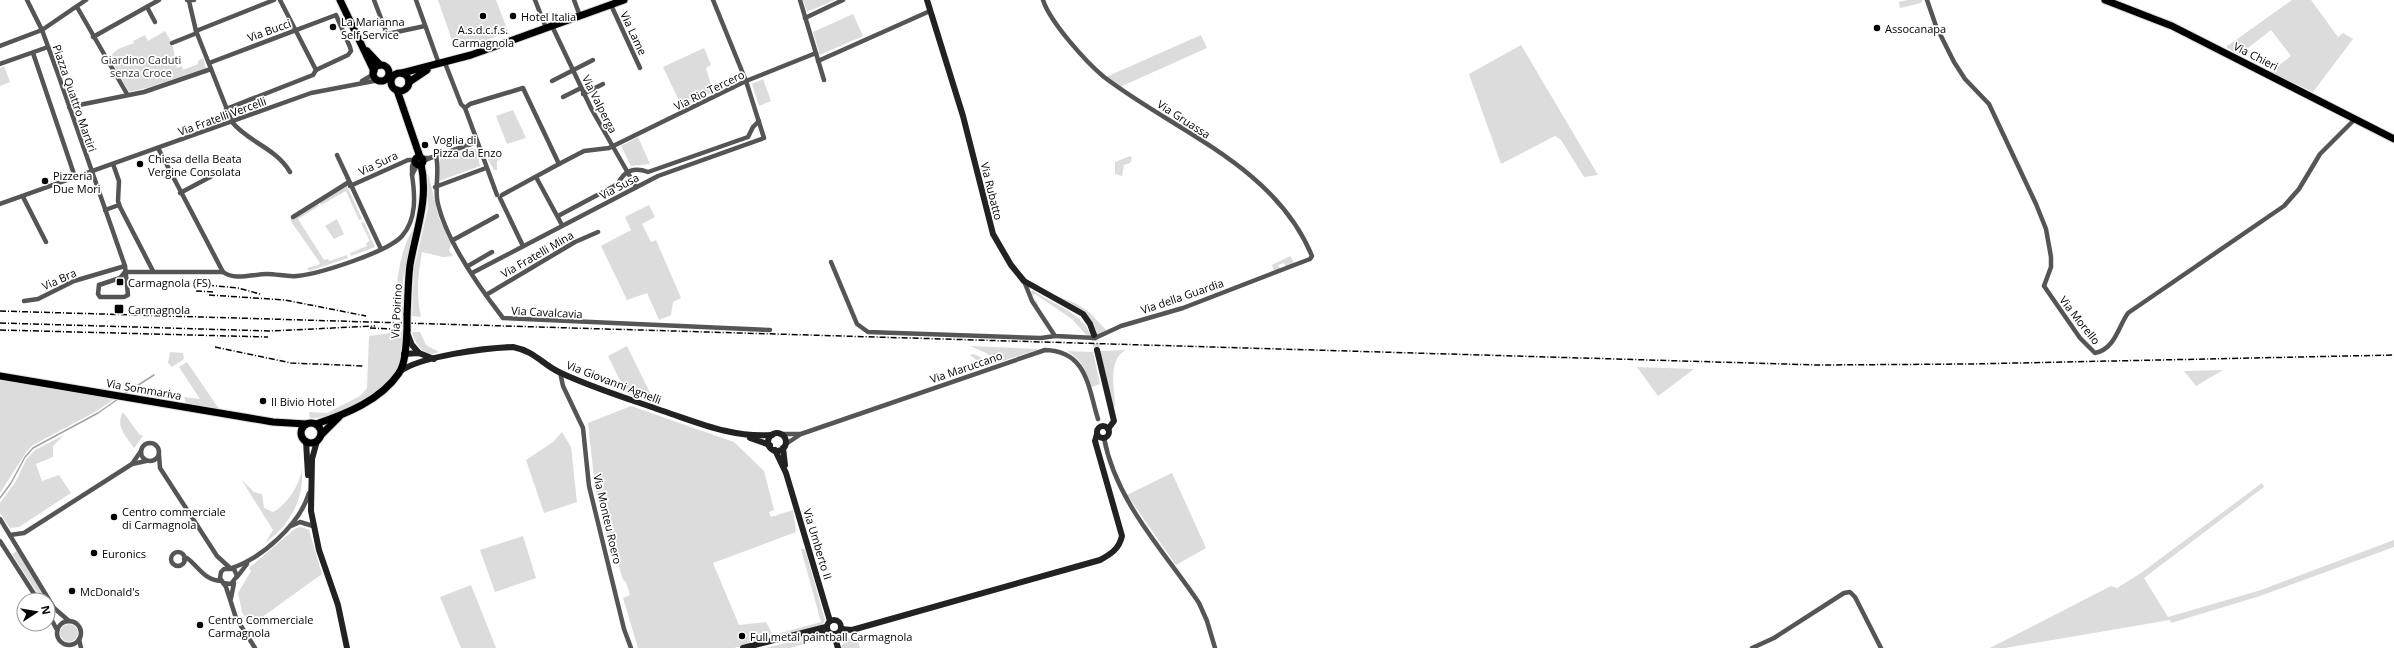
<svg xmlns="http://www.w3.org/2000/svg" width="2394" height="648" viewBox="0 0 2394 648" font-family="'Open Sans',sans-serif">
	<style>
		.green { fill: #dcdcdc }
		.lines { fill: none; stroke-linecap: round; stroke-linejoin: round }
		.stream { stroke: #a3a3a3; stroke-width: 1.5 }
		.secondary-tunnel { stroke: #d9d9d9; stroke-width: 6; stroke-dasharray: 6 3; stroke-linecap: butt }
		.primary-casing { stroke: #dbdbdb; stroke-width: 9 }
		.street { stroke: #555; stroke-width: 4.5 }
		.secondary { stroke: #222; stroke-width: 6 }
		.primary { stroke: #000; stroke-width: 7 }
		.rail { stroke: #000; stroke-width: 1.5; stroke-dasharray: 6 2 1 2; stroke-linecap: butt }
		.primary-bridge-casing { stroke: #dbdbdb; stroke-width: 9; stroke-linecap: butt }
		.primary-bridge { stroke: #000; stroke-width: 7 }
		.poi-dot { fill: #000; stroke: #fff; stroke-width: 1.5 }
		.labels { text-anchor: middle; dominant-baseline: central; stroke-width: 3.5; stroke-linejoin: round; paint-order: stroke }
		.poi-label { font-size: 11px; fill: #000; stroke: #fff; text-anchor: start }
		.street-label { font-size: 11px; fill: #000; stroke: #fff }
		.park-label { font-size: 11px; fill: #333; stroke: #fff }
	</style>
	<rect width="100%" height="100%" fill="#fff"/>
	<g class="green">
		<path d="M438 0H496L508 32 473 45 455 49Z"/>
		<path d="M803 0H835L807 12Z"/>
		<path d="M1908 0H1923L1921 3 1900 8 1899 2Z"/>
		<path d="M2292 0H2311L2338 37 2343 33 2353 39 2313 92 2270 72 2291 56 2271 30 2239 55 2226 47Z"/>
		<path d="M853 14 863 36 820 55 813 32Z"/>
		<path d="M165 31 172 43 177 68 182 66 183 70 198 64V61L203 58 206 68 150 87 129 92 109 57 118 49 134 43 133 41 145 35 148 41Z"/>
		<path d="M1201 35 1207 48 1120 87 1106 77Z"/>
		<path d="M1521 45 1598 175 1584 177 1561 140 1555 136 1501 164 1469 74Z"/>
		<path d="M704 48 711 65 706 68 713 92 682 107 663 67Z"/>
		<path d="M4 66 10 82 0 86V68Z"/>
		<path d="M763 79 771 101 759 106 752 84Z"/>
		<path d="M513 110 526 138 507 144 496 116Z"/>
		<path d="M638 137 650 164 631 166 621 146Z"/>
		<path d="M472 148 476 149 480 166 439 181 440 159Z"/>
		<path d="M499 152 502 158 497 161V170H494L486 156Z"/>
		<path d="M1130 156 1132 158 1130 163 1124 165 1122 176 1115 174V162Z"/>
		<path d="M428 173 439 218 452 243 449 250 453 256 443 257 422 252C418 274 416 295 421 317L412 316 414 269 428 208Z"/>
		<path d="M347 186 362 219 359 220 346 191 321 205 320 202Z"/>
		<path d="M318 204 319 206 298 219 324 260 328 259 329 261 347 255 348 258 309 271 307 268 318 265 320 263 290 220Z"/>
		<path d="M649 205 655 217 642 224 651 242 656 240 681 298 673 302 671 315 659 320 647 293 627 300 601 246 631 230 625 217Z"/>
		<path d="M337 219 344 234 334 239 325 226Z"/>
		<path d="M364 222 375 247 351 256 350 253 367 246 366 243 370 241 361 223Z"/>
		<path d="M412 231 413 233 403 279 404 313 394 312C397 286 398 254 412 231Z"/>
		<path d="M1290 256 1295 264 1286 267 1284 263 1278 265 1280 269 1274 271 1272 265Z"/>
		<path d="M1033 290C1052 305 1082 311 1091 336H1087L1072 319 1035 294 1033 296 1039 306 1037 305 1031 292Z"/>
		<path d="M1052 294 1077 304 1090 313 1106 330 1097 336 1090 319Z"/>
		<path d="M404 331C404 343 404 357 399 368 386 394 339 419 310 418L309 412 327 413 360 396 367 388 369 336Z"/>
		<path d="M412 332H420L426 345 439 352C425 359 415 344 412 332Z"/>
		<path d="M627 346 656 405 626 393 608 356Z"/>
		<path d="M970 346 1039 349 997 363 986 353Z"/>
		<path d="M1126 350C1107 359 1115 389 1115 406L1113 407 1100 351Z"/>
		<path d="M1067 351 1093 352 1100 384 1092 387C1086 370 1082 360 1067 351Z"/>
		<path d="M170 352 183 353 184 359 172 367 168 363Z"/>
		<path d="M974 354 993 364 985 367 970 355Z"/>
		<path d="M187 362 219 409 186 403 184 397 200 399 179 367Z"/>
		<path d="M1637 367 1694 369 1658 396Z"/>
		<path d="M2223 370 2196 386 2184 371Z"/>
		<path d="M0 378 116 398 95 412 33 445 27 451 0 493Z"/>
		<path d="M631 406 734 442 764 471 774 510 769 512 771 517 793 510 796 532 713 563 739 625 766 622 773 635 821 622 801 549H805L825 620 822 626 774 639 772 637 773 639 734 648H638L623 598 630 595 626 582 623 580 617 560 613 561 595 487 588 423Z"/>
		<path d="M123 412 139 434 143 436 134 448C126 436 115 426 123 412Z"/>
		<path d="M562 432 571 447 577 502 544 513 526 460 553 442Z"/>
		<path d="M64 435 53 446V457L36 464 42 481 59 475 71 493 19 527 10 528 0 513V503L16 481 26 460 35 450Z"/>
		<path d="M302 469C304 500 290 525 265 543L273 530 241 479 254 492 262 494 264 508 273 512C287 505 300 484 302 469Z"/>
		<path d="M1172 473 1206 548 1176 565 1127 495Z"/>
		<path d="M2262 483 2264 487 2144 578 2168 617 2261 590 2394 540V547L2260 596 2171 623 2170 620 2005 648H1990L2111 586 2117 588 2141 573Z"/>
		<path d="M301 527 309 530 322 574 250 626 242 612 238 593 251 571 249 568 296 528Z"/>
		<path d="M523 536 536 578 495 592 480 550Z"/>
		<path d="M17 551 48 600H42L12 554Z"/>
		<path d="M471 585 496 648H461L440 597Z"/>
		<circle cx="69" cy="633" r="9"/>
		<path d="M820 635 825 636 826 638 790 648H765Z"/>
		<path d="M857 637 860 648H840L848 638Z"/>
	</g>
	<g class="lines">
		<g class="stream">
			<path d="M124 394 154 375"/>
			<path d="M0 498 11 483 25 457 33 448 98 413 118 399"/>
		</g>
		<path class="secondary-tunnel" d="M1094 335 1097 350"/>
		<g class="primary-casing">
			<g id="primary">
				<path d="M340 0 374 71"/>
				<path d="M2105 0 2172 26 2394 139"/>
				<path d="M367 51 380 65"/>
				<circle cx="381" cy="73" r="8"/>
				<path d="M402 73 471 55 624 0"/>
				<circle cx="400" cy="82" r="9"/>
				<path d="M409 82 427 70"/>
				<path d="M397 90 420 157"/>
				<circle cx="419" cy="161" r="4"/>
				<path d="M407 315C408 298 408 281 410 265 416 230 429 200 421 164"/>
				<path d="M0 376 273 422 306 424"/>
				<circle cx="311" cy="433" r="10"/>
				<path d="M316 424C346 414 381 400 399 373 406 362 406 343 407 330"/>
				<path d="M321 435 339 417"/>
			</g>
		</g>
		<g class="street">
			<path d="M27 0 42 30 58 74 125 266 128 295 124 297H100L98 294 99 285"/>
			<path d="M187 0H194"/>
			<path d="M280 0 316 70"/>
			<path d="M374 0 387 34 425 26"/>
			<path d="M416 0 439 64"/>
			<path d="M535 0 546 28"/>
			<path d="M574 0 580 16"/>
			<path d="M800 0 824 80"/>
			<path d="M1927 0 1936 26 1954 62 1965 79 1989 104 2036 204 2046 229 2051 257V267L2044 286 2080 338 2095 353C2115 349 2118 327 2128 313L2284 206 2299 189 2320 154 2355 119"/>
			<path d="M189 1 196 31 232 122C248 142 276 148 290 172"/>
			<path d="M611 5 640 68"/>
			<path d="M77 7 127 94"/>
			<path d="M147 7 155 22"/>
			<path d="M805 18 843 0"/>
			<path d="M552 26 592 110 636 187"/>
			<path d="M196 31 274 0"/>
			<path d="M93 37 159 0"/>
			<path d="M172 43 197 33"/>
			<path d="M0 46 42 30 86 0"/>
			<path d="M33 53 75 177"/>
			<path d="M818 61 930 11"/>
			<path d="M209 63 336 15 350 47 351 51 348 55 316 70 313 75 226 109"/>
			<path d="M445 63 461 104 465 108"/>
			<path d="M0 64 48 47"/>
			<path d="M362 81 374 74"/>
			<path d="M552 81 593 60"/>
			<path d="M583 94 603 84"/>
			<path d="M563 97 581 88"/>
			<path d="M69 107 144 92 211 69"/>
			<path d="M158 148 223 272"/>
			<path d="M337 155 381 249"/>
			<path d="M436 156C440 171 434 188 438 204 447 242 479 287 503 318L770 330"/>
			<path d="M421 158H430L422 162"/>
			<path d="M430 158 477 142"/>
			<path d="M113 164 119 181 118 201 120 207 153 271"/>
			<path d="M559 164 584 151 609 148 746 81 816 53"/>
			<path d="M536 177 562 225"/>
			<path d="M350 186 408 160H415L412 166V175L417 165"/>
			<path d="M435 187 486 168"/>
			<path d="M180 193 212 176"/>
			<path d="M497 195 465 108 470 104 523 88 559 164 502 195"/>
			<path d="M23 197 46 242"/>
			<path d="M500 198 523 246"/>
			<path d="M0 204 311 93 379 80"/>
			<path d="M105 210 119 205"/>
			<path d="M558 216 618 184C624 170 635 167 648 172L748 137 753 127 759 121"/>
			<path d="M293 217 349 182"/>
			<path d="M453 240 497 216"/>
			<path d="M831 262 857 324 868 332 1041 338 1055 336"/>
			<path d="M468 266 492 252"/>
			<path d="M125 272H223C236 281 252 274 267 274 277 274 287 277 297 276 319 274 388 252 402 236 417 219 415 195 412 175"/>
			<path d="M472 273 658 176 764 138 746 81 713 0"/>
			<path d="M1024 281 1032 301 1055 336 1095 338 1121 326 1183 308 1310 259 1312 256C1275 166 1176 132 1104 77 1086 62 1050 22 1043 0"/>
			<path d="M99 285 120 278 125 272"/>
			<path d="M486 295 575 242 598 232"/>
			<path d="M24 301 38 299 74 281 125 266"/>
			<path d="M560 372 563 386 583 428 589 486 624 629 631 648"/>
			<path d="M782 434H800"/>
			<path d="M1104 438C1116 502 1164 551 1199 603L1207 621 1215 648"/>
			<circle cx="150" cy="452" r="9"/>
			<path d="M786 444 801 434 1045 350C1087 351 1088 387 1098 419"/>
			<path d="M159 455 160 468 217 556 229 567"/>
			<path d="M132 464 141 451"/>
			<path d="M0 519 54 608 69 621"/>
			<path d="M291 526 300 522 313 526"/>
			<path d="M10 535 24 533 132 464 146 461"/>
			<path d="M0 541 38 600"/>
			<circle cx="178" cy="559" r="7"/>
			<path d="M184 559 187 558C199 567 204 580 221 581"/>
			<path d="M232 568C262 558 300 524 309 493"/>
			<path d="M237 577 247 564"/>
			<path d="M223 583 231 584 237 576 234 569H224L221 572 220 578 226 587 236 618 255 648"/>
			<path d="M231 598 234 583"/>
			<path d="M48 613 57 630"/>
			<circle cx="69" cy="633" r="12"/>
			<path d="M79 639 81 648"/>
			<path d="M1752 648 1774 638 1844 593 1850 592 1855 597 1881 648"/>
		</g>
		<g class="secondary">
			<path d="M927 0 963 116 993 234 1011 265 1024 281 1083 314 1090 324 1094 335"/>
			<path d="M408 335 412 345 419 353"/>
			<path d="M1097 350 1114 421 1108 429"/>
			<path d="M404 354 419 353 434 359"/>
			<path d="M399 372C420 356 486 348 513 347 537 352 541 364 561 373 593 388 629 399 663 411 699 423 733 438 772 435"/>
			<circle cx="1103" cy="432" r="6"/>
			<circle cx="777" cy="442" r="9"/>
			<path d="M750 438 770 445"/>
			<path d="M306 441 308 475"/>
			<path d="M317 441 312 459 311 511 319 550 338 605 347 648"/>
			<path d="M783 448 785 465"/>
			<path d="M775 450 786 473 830 621"/>
			<circle cx="834" cy="627" r="7"/>
			<path d="M841 629 852 630 1100 560C1111 554 1119 549 1122 536L1095 441 1097 434"/>
			<path d="M816 634 829 633"/>
			<path d="M834 635 838 648"/>
			<path d="M743 648 826 627"/>
		</g>
		<use href="#primary" class="primary"/>
		<g class="rail">
			<path d="M197 284 238 288 260 294"/>
			<path d="M196 291 214 292"/>
			<path d="M209 295 285 300 366 316"/>
			<path d="M0 311 1818 365 1971 364 2394 355"/>
			<path d="M0 323 269 331 375 326"/>
			<path d="M370 328 392 329"/>
			<path d="M0 330 268 337"/>
			<path d="M215 347 291 363 364 366"/>
		</g>
		<g class="primary-bridge-casing">
			<path id="primary-bridge" d="M407 330V315"/>
		</g>
		<use href="#primary-bridge" class="primary-bridge"/>
	</g>
	<g class="poi-dot">
		<circle cx="483" cy="16" r="4"/>
		<circle cx="513" cy="16" r="4"/>
		<circle cx="333" cy="27" r="4"/>
		<circle cx="1877" cy="28" r="4"/>
		<circle cx="425" cy="145" r="4"/>
		<circle cx="140" cy="164" r="4"/>
		<circle cx="45" cy="181" r="4"/>
		<rect x="116" y="278" width="8" height="8" rx="2"/>
		<rect x="114" y="304" width="10" height="10" rx="2"/>
		<circle cx="263" cy="401" r="4"/>
		<circle cx="114" cy="517" r="4"/>
		<circle cx="94" cy="553" r="4"/>
		<circle cx="72" cy="591" r="4"/>
		<circle cx="200" cy="625" r="4"/>
		<circle cx="742" cy="636" r="4"/>
	</g>
	<g class="labels">
		<g class="poi-label">
			<text x="521" y="16">Hotel Italia</text>
			<text x="341" y="21">La Marianna<tspan x="341" dy="13">Self Service</tspan></text>
			<text x="1885" y="28">Assocanapa</text>
			<text x="483" y="29" text-anchor="middle">A.s.d.c.f.s.<tspan x="483" dy="13">Carmagnola</tspan></text>
			<text x="433" y="139">Voglia di<tspan x="433" dy="13">Pizza da Enzo</tspan></text>
			<text x="148" y="158">Chiesa della Beata<tspan x="148" dy="13">Vergine Consolata</tspan></text>
			<text x="53" y="175">Pizzeria<tspan x="53" dy="13">Due Mori</tspan></text>
			<text x="128" y="282">Carmagnola (FS)</text>
			<text x="128" y="309">Carmagnola</text>
			<text x="271" y="401">Il Bivio Hotel</text>
			<text x="122" y="511">Centro commerciale<tspan x="122" dy="13">di Carmagnola</tspan></text>
			<text x="102" y="553">Euronics</text>
			<text x="80" y="591">McDonald's</text>
			<text x="208" y="619">Centro Commerciale<tspan x="208" dy="13">Carmagnola</tspan></text>
			<text x="750" y="636">Full metal paintball Carmagnola</text>
		</g>
		<g class="street-label">
			<text transform="translate(269 30) rotate(-20)">Via Bucci</text>
			<text transform="translate(634 33) rotate(65)">Via Lame</text>
			<text transform="translate(2256 56) rotate(27)">Via Chieri</text>
			<text transform="translate(709 90) rotate(-26)">Via Rio Tercero</text>
			<text transform="translate(75 98) rotate(71)">Piazza Quattro Martiri</text>
			<text transform="translate(600 104) rotate(63)">Via Valperga</text>
			<text transform="translate(222 116) rotate(-20)">Via Fratelli Vercelli</text>
			<text transform="translate(1184 119) rotate(33)">Via Gruassa</text>
			<text transform="translate(378 163) rotate(-25)">Via Sura</text>
			<text transform="translate(619 186) rotate(-28)">Via Susa</text>
			<text transform="translate(992 191) rotate(76)">Via Rubatto</text>
			<text transform="translate(537 254) rotate(-30)">Via Fratelli Mina</text>
			<text transform="translate(59 279) rotate(-24)">Via Bra</text>
			<text transform="translate(1182 296) rotate(-19)">Via della Guardia</text>
			<text transform="translate(396 311) rotate(-87)">Via Poirino</text>
			<text transform="translate(547 312) rotate(3)">Via Cavalcavia</text>
			<text transform="translate(2080 320) rotate(52)">Via Morello</text>
			<text transform="translate(966 367) rotate(-19)">Via Maruccano</text>
			<text transform="translate(614 382) rotate(21)">Via Giovanni Agnelli</text>
			<text transform="translate(144 389) rotate(10)">Via Sommariva</text>
			<text transform="translate(608 519) rotate(77)">Via Monteu Roero</text>
			<text transform="translate(818 544) rotate(73)">Via Umberto II</text>
		</g>
		<g class="park-label">
			<text x="141" y="59">Giardino Caduti<tspan x="141" dy="13">senza Croce</tspan></text>
		</g>
	</g>
	<g transform="translate(36 612) rotate(78)"><circle r="19" fill="#ffffff" stroke="#999999"/>
	<path d="M0-3L7 15L0 10L-7 15Z" fill="#000000"/>
	<text y="-6" font-size="11" font-weight="bold" text-anchor="middle" fill="#000000">N</text>
	</g>
</svg>
